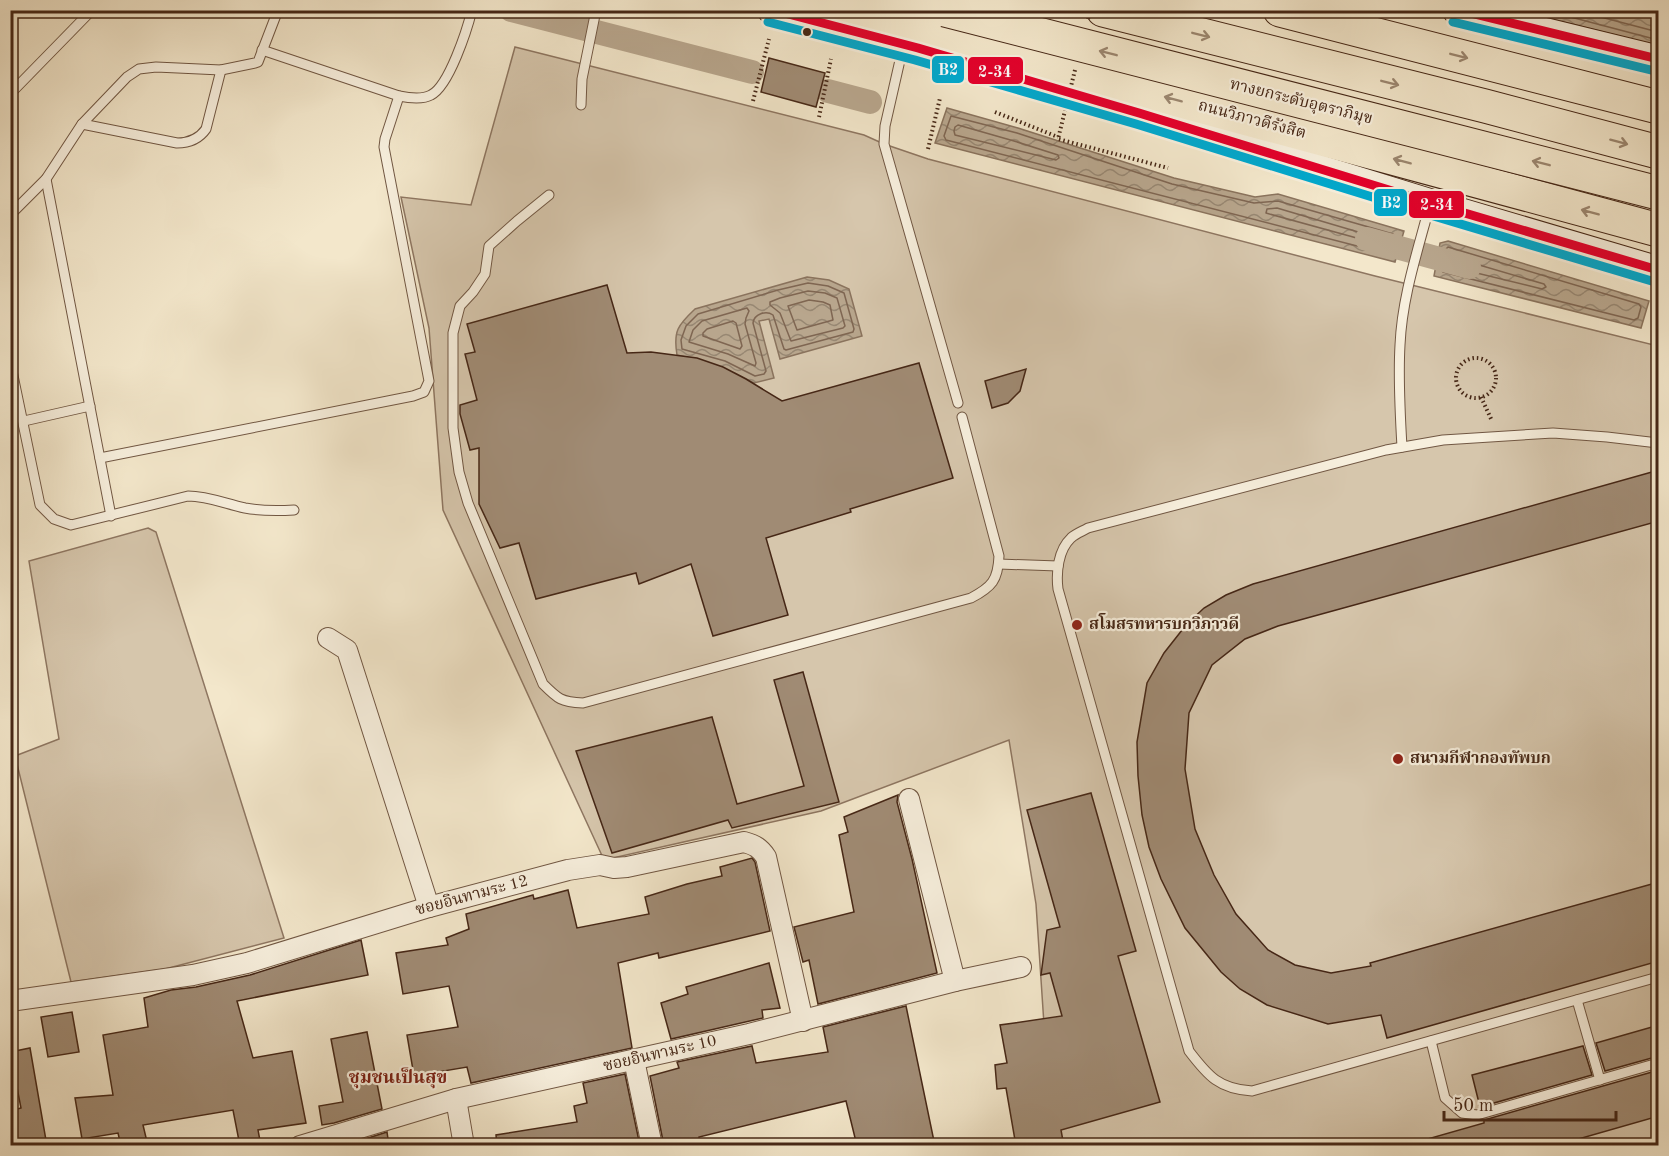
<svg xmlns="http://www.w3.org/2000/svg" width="1669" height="1156" viewBox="0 0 1669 1156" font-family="'Old Standard TT','Noto Serif Thai',serif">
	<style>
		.pitch { fill: #d6c6ac; stroke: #8e7661; stroke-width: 1.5 }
		.water { fill: url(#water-waves); stroke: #8a735d; stroke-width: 1.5 }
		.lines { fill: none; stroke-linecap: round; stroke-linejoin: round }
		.shore { stroke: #7f6652; stroke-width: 1.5 }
		.canal { stroke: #b8a68d; stroke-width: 24 }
		.building { fill: #a08b74; stroke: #462716; stroke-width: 1.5 }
		.lane-casing { stroke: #715743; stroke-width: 11 }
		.street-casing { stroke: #715743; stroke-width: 22 }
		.secondary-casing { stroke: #462716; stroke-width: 29 }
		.highway-casing { stroke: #462716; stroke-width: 35 }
		.path { stroke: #462716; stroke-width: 4; stroke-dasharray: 1.5 3; stroke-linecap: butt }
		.lane { stroke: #f7efdd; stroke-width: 9 }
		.street { stroke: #f7efdd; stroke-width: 20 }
		.secondary { stroke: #f7efdd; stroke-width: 27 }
		.highway { stroke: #f3e7cb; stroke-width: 33 }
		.highway-bridge-casing { stroke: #462716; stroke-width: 35; stroke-linecap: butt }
		.path-bridge { stroke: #462716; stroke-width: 4; stroke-dasharray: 1.5 3; stroke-linecap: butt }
		.highway-bridge { stroke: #f3e7cb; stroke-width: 33 }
		.bus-1-casing { stroke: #f7efdd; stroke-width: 14 }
		.bus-2-casing { stroke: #f7efdd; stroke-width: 14 }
		.bus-1 { stroke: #e4002b; stroke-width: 9 }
		.bus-2 { stroke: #00a9ce; stroke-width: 9 }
		.oneway { stroke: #9c8770 }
		.bus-dot { fill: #462716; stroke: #f7efdd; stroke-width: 2 }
		.poi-dot { fill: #8f2418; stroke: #f7efdd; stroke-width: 2 }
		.labels { text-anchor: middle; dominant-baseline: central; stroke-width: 4.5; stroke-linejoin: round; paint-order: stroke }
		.street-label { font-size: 16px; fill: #462716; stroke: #f7efdd }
		.poi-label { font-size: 16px; font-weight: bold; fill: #462716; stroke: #f7efdd; text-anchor: start }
		.neighbourhood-label { font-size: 18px; font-weight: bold; fill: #7a1f14; stroke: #f7efdd }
		.line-badge { stroke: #f7efdd; stroke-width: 2 }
		.badge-label { font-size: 16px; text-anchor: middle; font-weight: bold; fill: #fff }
	</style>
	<defs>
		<pattern id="water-waves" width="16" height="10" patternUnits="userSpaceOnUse" patternTransform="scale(1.5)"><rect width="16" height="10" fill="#b8a68d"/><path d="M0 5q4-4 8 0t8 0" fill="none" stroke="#978772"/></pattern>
	</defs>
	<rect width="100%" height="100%" fill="#f3e7cb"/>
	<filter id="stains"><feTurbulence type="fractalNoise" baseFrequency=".00333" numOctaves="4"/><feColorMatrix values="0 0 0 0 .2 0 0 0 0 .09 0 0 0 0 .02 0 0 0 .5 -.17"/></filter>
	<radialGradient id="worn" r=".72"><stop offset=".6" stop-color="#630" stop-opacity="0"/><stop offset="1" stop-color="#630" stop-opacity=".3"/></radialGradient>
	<g class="pitch">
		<path d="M515 47 864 135 884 144 928 159 1375 276 1658 346V1145H1052L1036 904 1009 740 821 811 604 860 443 510 429 328 401 197 471 205Z"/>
		<path d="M148 528 156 532 284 938 165 969 71 982 15 756 59 739 29 561Z"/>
	</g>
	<g class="water">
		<path d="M1521 11H1658V46Z"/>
		<path d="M947 108 1018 128 1174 178 1255 197 1278 194 1404 231 1395 262 935 143Z"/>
		<path d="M1448 241 1649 301 1641 328 1434 276 1440 243Z"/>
		<path d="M807 277 829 280 849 289 862 336 780 359 769 319 759 321 774 378 754 383C729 369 705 360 677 355 673 331 678 325 695 309Z"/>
	</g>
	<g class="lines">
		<g class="shore">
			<path d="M1544 10 1658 40"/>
			<path d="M1574 10 1658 32"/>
			<path d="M951 116 1017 133 1172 184 1254 203 1278 201 1393 234 1395 238 1391 252 1388 254 946 140 944 136Z"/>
			<path d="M958 125 1014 141 1058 155 1059 158 1056 160 955 135 954 131 955 127Z"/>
			<path d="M1277 208 1365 234 1368 238 1364 240 1266 213 1267 209Z"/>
			<path d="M1448 247 1639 304 1641 307 1638 318 1634 320 1443 272 1441 269 1445 250Z"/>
			<path d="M1452 257 1544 284 1546 287 1542 289 1452 267 1450 264Z"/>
			<path d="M808 283 828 286 844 293 854 329 853 332 786 350 784 349 773 315C766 310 754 314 753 323L766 371 764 374 755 376 725 361 682 349 681 340 686 326 698 314 778 290Z"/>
			<path d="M808 291 825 293 837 298 845 326 843 328 791 341 780 313 770 305V302L780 298Z"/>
			<path d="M809 300 823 302 830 305 833 320 797 330 788 306Z"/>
			<path d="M747 308 749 311 746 318 745 324 756 363 755 366 728 354 689 342 693 330 702 321Z"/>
			<path d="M733 321 736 323 742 346 740 349 703 336V333L707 329Z"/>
		</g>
		<g class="canal">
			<path d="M511 10 752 72"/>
			<path d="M828 91 870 102"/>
			<path d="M1367 239 1469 267"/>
		</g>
	</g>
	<g class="building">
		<path d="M769 58 825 73 816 107 761 92Z"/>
		<path d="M607 285 627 353 651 352 697 358 723 367 746 379 782 401 919 363 953 478 850 509 851 512 766 538 788 615 713 636 691 564 639 584 636 573 536 599 519 543 500 548 479 504V448L470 450 460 414V405L477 400 465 354 475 352 467 324Z"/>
		<path d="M1026 369 1020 391 1008 403 992 408 985 381Z"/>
		<path d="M1659 470V521L1278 626 1245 639 1212 665 1189 713 1185 769 1195 829 1214 875 1236 914 1268 950 1295 965 1331 973 1371 966 1370 963 1659 882V961L1387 1038 1381 1015 1328 1024 1267 1005 1240 989 1221 972 1185 928 1161 879 1149 847 1142 815 1138 776 1137 742 1147 683 1164 653 1186 625 1204 608 1226 595 1253 584Z"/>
		<path d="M803 672 839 802 732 828 728 820 612 853 576 751 712 717 737 804 804 786 774 680Z"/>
		<path d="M1091 793 1136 951 1118 956 1160 1102 1061 1130 1063 1141 1016 1146 1006 1088 997 1089 995 1065 1007 1063 1000 1025 1062 1016 1050 973 1041 975 1047 930 1060 927 1027 810Z"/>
		<path d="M898 795 897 802 912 859 937 973 818 1004 809 960 803 962 794 927 854 912 839 835 848 832 844 817Z"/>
		<path d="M752 858 755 862 770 931 659 958 658 953 618 963 632 1048 471 1083 467 1067 414 1076 407 1035 458 1027 449 986 403 994 396 953 448 945 446 938 469 929 466 914 533 895 534 899 568 890 577 928 649 914 645 897 687 884 722 876 720 867Z"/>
		<path d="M361 940 368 975 237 1001 253 1058 292 1051 306 1123 258 1130 261 1146H240L233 1110 143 1125 148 1146H121L118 1133 82 1139 75 1098 113 1095 103 1035 148 1027 144 998 171 990 196 987 250 975Z"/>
		<path d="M769 963 780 1008 762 1010 763 1018 671 1039 661 1003 688 994 686 987Z"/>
		<path d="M906 1006 935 1146H857L846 1101 699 1137 700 1146H664L650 1076 679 1068 677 1062 752 1046 756 1063 828 1052 823 1027Z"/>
		<path d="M72 1012 79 1052 48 1057 41 1017Z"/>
		<path d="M1659 1025V1056L1605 1071 1596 1043Z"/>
		<path d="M367 1032 382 1109 334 1123 322 1125 319 1106 343 1102 331 1039Z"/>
		<path d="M1583 1046 1592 1075 1480 1107 1472 1075Z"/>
		<path d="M30 1048 47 1146H10V1111L21 1108 10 1052Z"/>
		<path d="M1659 1070V1116L1554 1146H1424V1140L1484 1123V1120Z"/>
		<path d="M625 1074 640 1146H497L496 1135 577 1122 574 1106 587 1103 583 1083Z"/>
		<path d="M387 1132 389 1146H343Z"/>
	</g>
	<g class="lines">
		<g class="lane-casing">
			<g id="lane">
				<path d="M903 47 885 126 884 144 958 403"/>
				<path d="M262 50 399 96C409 98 422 100 431 95 449 86 467 30 472 10"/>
				<path d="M10 94 92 10"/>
				<path d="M581 105 582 79 596 10"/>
				<path d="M82 124 177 143C189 143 199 139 206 129L221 70"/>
				<path d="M46 179 111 516"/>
				<path d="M549 195 517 221 489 246 485 274 473 292 460 306 453 333V428L459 472 468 503 543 684C558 699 561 702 583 703L971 598C992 587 998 580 999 556L962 417"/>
				<path d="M10 215 46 179 82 124 127 77 139 69 156 67 221 70 255 63 258 62 278 10"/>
				<path d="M10 361 40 505 54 519 71 525 188 496C208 496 226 504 245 508 261 511 277 511 294 510"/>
				<path d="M24 421 90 406"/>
				<path d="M1658 443 1607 437 1553 433 1443 440 1386 450 1088 528C1083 531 1075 534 1071 538 1058 550 1056 573 1058 589L1189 1051C1208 1076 1219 1089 1252 1091L1658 977"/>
				<path d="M1402 447C1400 413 1398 379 1400 345 1402 297 1418 250 1430 204"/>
				<path d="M100 458 413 396 424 392 429 381 384 147 385 139 399 96"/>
				<path d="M999 564 1058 566"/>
				<path d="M1577 1000 1600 1080"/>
				<path d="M1431 1041 1445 1098 1462 1113 1477 1115 1658 1063"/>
			</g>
		</g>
		<g class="street-casing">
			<g id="street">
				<path d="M328 638 347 650 429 907"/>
				<path d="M909 799 955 981"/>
				<path d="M10 1001 193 975 247 963 429 907 568 870 600 865 614 868 627 867 744 842C755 845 760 848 766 857L803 1021"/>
				<path d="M634 1060 652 1146"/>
				<path d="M456 1099 464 1146"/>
				<path d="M300 1146 456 1099 749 1034 955 981 1021 967"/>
			</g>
		</g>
		<g class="secondary-casing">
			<g id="secondary">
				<path d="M771 10 918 48 1139 113 1441 206 1658 270"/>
				<path d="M1456 10 1658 59"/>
			</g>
		</g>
		<g class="highway-casing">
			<g id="highway">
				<path d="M845 10 1658 230"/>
				<path d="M1103 10 1485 106 1658 152"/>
				<path d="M1280 10 1658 107"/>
			</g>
		</g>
		<g class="path">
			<path d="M753 101 769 39"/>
			<path d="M995 112 1058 137"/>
			<path d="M819 117 831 59"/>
			<path d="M928 149 940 98"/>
			<circle cx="1476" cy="378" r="20"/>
			<path d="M1481 397 1492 421"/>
		</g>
		<use href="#lane" class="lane"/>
		<use href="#street" class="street"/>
		<use href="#secondary" class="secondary"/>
		<use href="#highway" class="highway"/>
		<g class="highway-bridge-casing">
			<path id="highway-bridge" d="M945 10 1658 193"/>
		</g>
		<g class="path-bridge">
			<path d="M1088 19 1090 10"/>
			<path d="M1075 70 1058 139 1168 168"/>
		</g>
		<use href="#highway-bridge" class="highway-bridge"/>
		<g class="bus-1-casing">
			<g id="bus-1">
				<path d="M773 10 918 48 1139 113 1441 206 1658 270"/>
				<path d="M1458 10 1658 59"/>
			</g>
		</g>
		<g class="bus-2-casing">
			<g id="bus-2">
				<path d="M768 22 915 60 1136 124 1437 217 1655 282"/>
				<path d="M1453 22 1655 71"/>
			</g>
		</g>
		<use href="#bus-1" class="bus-1"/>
		<use href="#bus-2" class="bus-2"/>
	</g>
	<defs><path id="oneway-shaft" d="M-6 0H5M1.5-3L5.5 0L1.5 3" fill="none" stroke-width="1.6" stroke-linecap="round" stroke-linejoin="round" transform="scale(1.5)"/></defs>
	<g class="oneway">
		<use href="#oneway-shaft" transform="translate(1201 35) rotate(14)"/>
		<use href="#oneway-shaft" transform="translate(1108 53) rotate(-166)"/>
		<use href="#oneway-shaft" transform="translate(1459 56) rotate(14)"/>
		<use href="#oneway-shaft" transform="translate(1390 83) rotate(14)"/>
		<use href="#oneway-shaft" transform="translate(1173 99) rotate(-165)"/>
		<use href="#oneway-shaft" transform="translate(1619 142) rotate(15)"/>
		<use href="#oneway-shaft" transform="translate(1402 161) rotate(-165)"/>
		<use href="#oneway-shaft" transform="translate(1541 163) rotate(-166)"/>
		<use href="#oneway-shaft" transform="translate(1590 212) rotate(-165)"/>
	</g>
	<circle class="bus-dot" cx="807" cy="32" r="5"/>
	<g class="poi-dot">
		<circle cx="1077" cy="625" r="6"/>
		<circle cx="1398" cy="759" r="6"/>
	</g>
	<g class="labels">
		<g class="street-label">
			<text transform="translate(1301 102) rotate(14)">ทางยกระดับอุตราภิมุข</text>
			<text transform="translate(1252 120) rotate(15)">ถนนวิภาวดีรังสิต</text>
			<text transform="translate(472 896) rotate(-15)">ซอยอินทามระ 12</text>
			<text transform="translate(660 1054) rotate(-13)">ซอยอินทามระ 10</text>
		</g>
		<g class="poi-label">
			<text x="1089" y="625">สโมสรทหารบกวิภาวดี</text>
			<text x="1410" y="759">สนามกีฬากองทัพบก</text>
		</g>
		<g class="neighbourhood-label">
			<text x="398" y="1078">ชุมชนเป็นสุข</text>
		</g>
	</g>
	<g class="line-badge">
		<rect x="931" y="55" width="34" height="29" rx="6" fill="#00a9ce"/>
		<rect x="967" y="56" width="57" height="29" rx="6" fill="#e4002b"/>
		<rect x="1373" y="188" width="35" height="29" rx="6" fill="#00a9ce"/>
		<rect x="1408" y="190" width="57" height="29" rx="6" fill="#e4002b"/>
	</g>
	<g class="badge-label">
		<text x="948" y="75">B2</text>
		<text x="995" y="77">2-34</text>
		<text x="1391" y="208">B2</text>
		<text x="1437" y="210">2-34</text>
	</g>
	<rect width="1669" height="1156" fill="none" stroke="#f3e7cb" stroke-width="36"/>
	<rect x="12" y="12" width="1645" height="1132" fill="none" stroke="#462716" stroke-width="3"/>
	<rect x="18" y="18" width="1633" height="1120" fill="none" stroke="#462716" stroke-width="1.5"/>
	<path d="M1444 1111v9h172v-9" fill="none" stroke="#462716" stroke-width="3"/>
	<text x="1453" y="1111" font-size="18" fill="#462716" stroke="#f7efdd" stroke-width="4.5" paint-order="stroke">50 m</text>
	<rect width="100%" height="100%" filter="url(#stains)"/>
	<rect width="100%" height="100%" fill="url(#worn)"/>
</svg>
